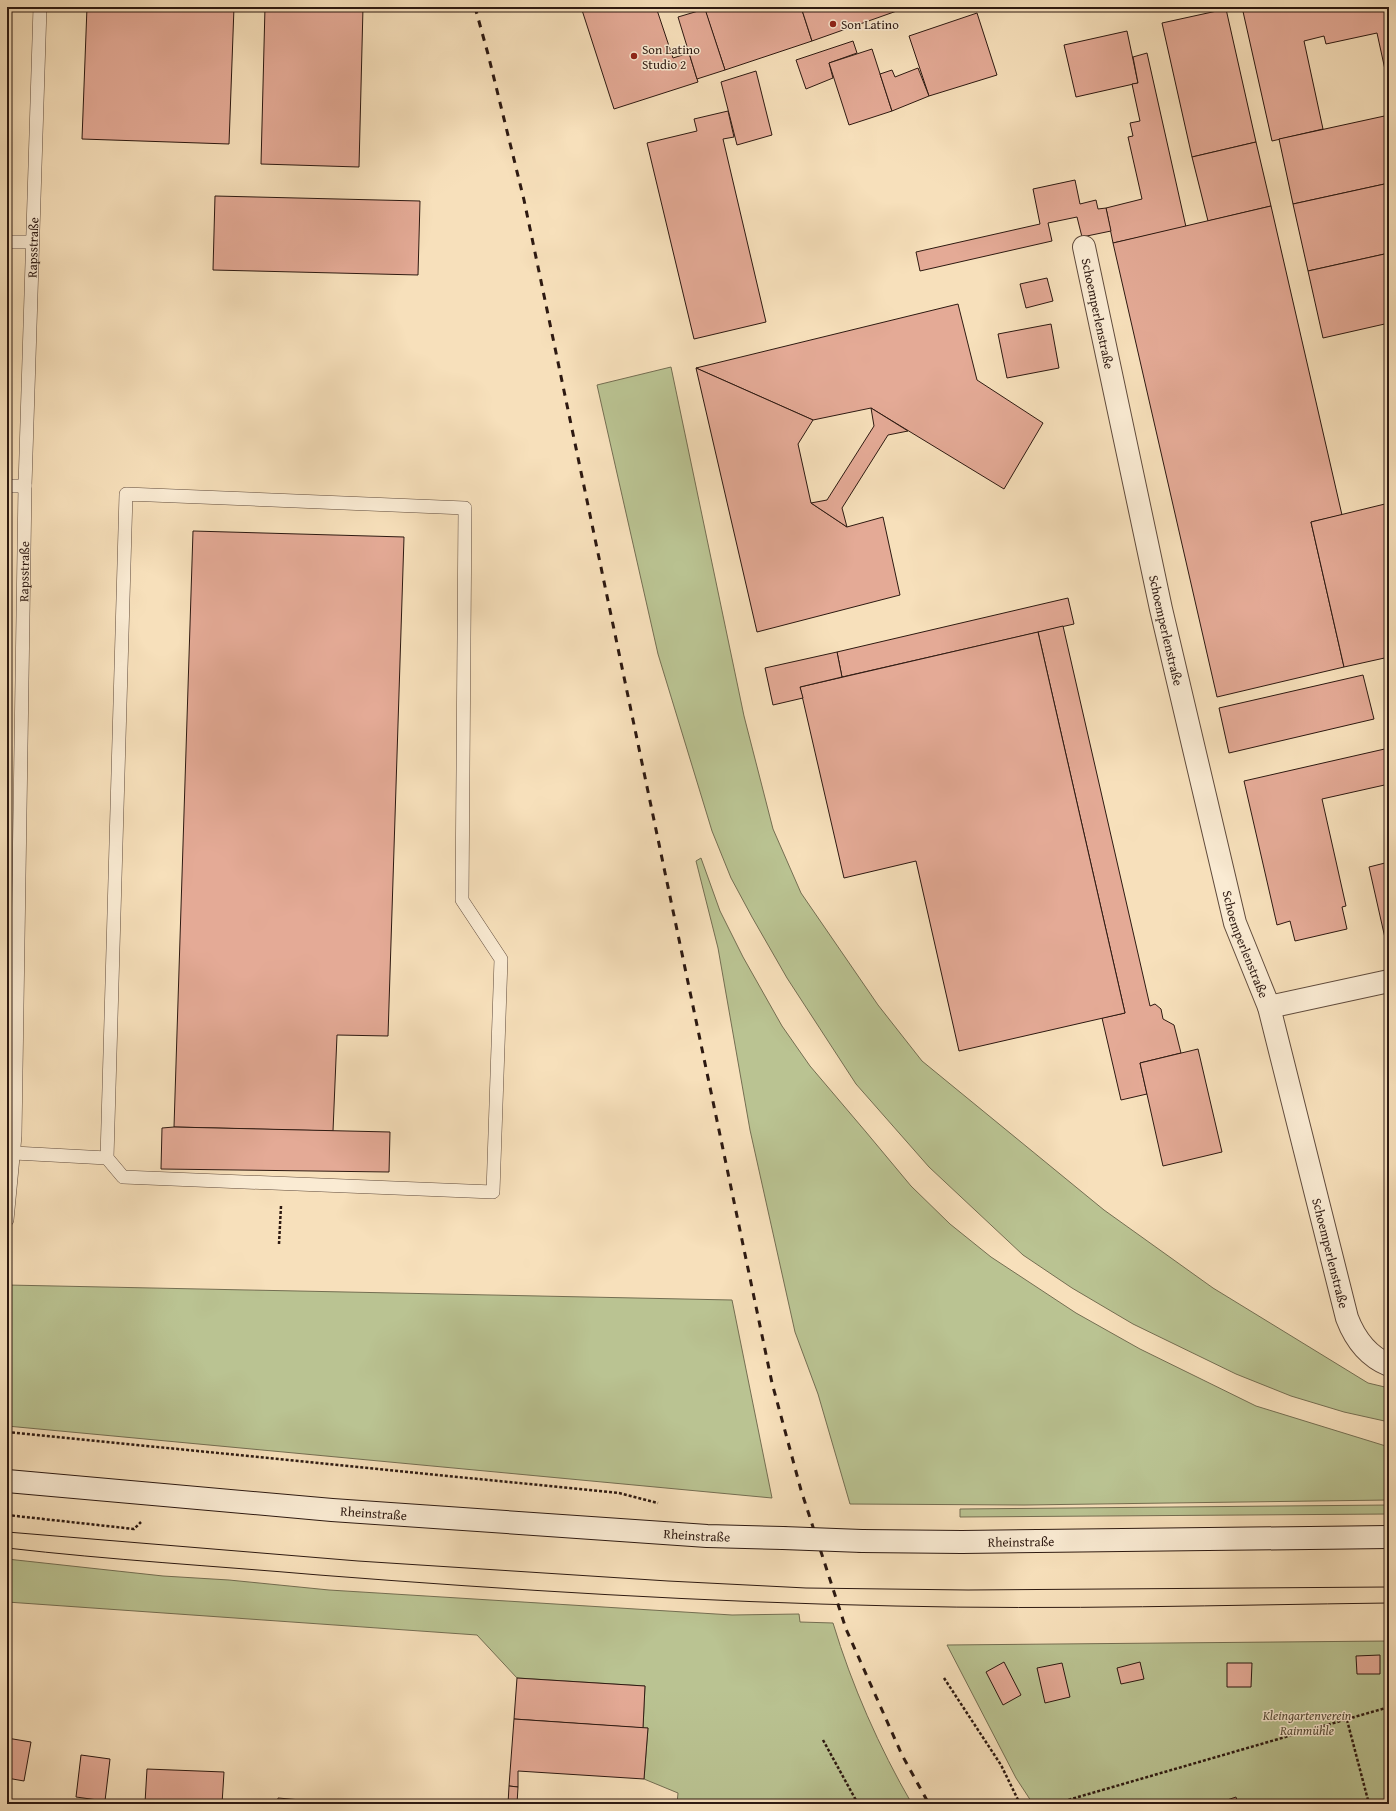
<svg xmlns="http://www.w3.org/2000/svg" width="1396" height="1811" viewBox="0 0 1396 1811" font-family="'Gentium Book Plus',serif">
	<style>
		.green { fill: #bac392; stroke: #746e52 }
		.building { fill: #e4aa96; stroke: #2d1911 }
		.lines { fill: none; stroke-linecap: round; stroke-linejoin: round }
		.lane-casing { stroke: #604b3c; stroke-width: 14 }
		.street-casing { stroke: #604b3c; stroke-width: 24 }
		.secondary-casing { stroke: #2d1911; stroke-width: 24 }
		.path { stroke: #2d1911; stroke-width: 2.5; stroke-dasharray: 3 2; stroke-linecap: butt }
		.lane { stroke: #faebd3; stroke-width: 13 }
		.street { stroke: #faebd3; stroke-width: 22 }
		.secondary { stroke: #faebd3; stroke-width: 22 }
		.tram { stroke: #2d1911; stroke-width: 1 }
		.rail { stroke: #2d1911; stroke-width: 3; stroke-dasharray: 7 7; stroke-linecap: butt }
		.secondary-bridge-casing { stroke: #2d1911; stroke-width: 24; stroke-linecap: butt }
		.secondary-bridge { stroke: #faebd3; stroke-width: 22 }
		.poi-dot { fill: #8f2418; stroke: #faebd3; stroke-width: 1.5 }
		.labels { text-anchor: middle; dominant-baseline: central; stroke-width: 3; stroke-linejoin: round; paint-order: stroke }
		.poi-label { font-size: 13px; fill: #2d1911; stroke: #faebd3; text-anchor: start }
		.street-label { font-size: 13px; fill: #2d1911; stroke: #faebd3 }
		.park-label { font-size: 13px; font-style: italic; fill: #574c38; stroke: #faebd3 }
	</style>
	<rect width="100%" height="100%" fill="#f7e0bb"/>
	<filter id="stains"><feTurbulence type="fractalNoise" baseFrequency=".005" numOctaves="4"/><feColorMatrix values="0 0 0 0 .2 0 0 0 0 .09 0 0 0 0 .02 0 0 0 .5 -.17"/></filter>
	<radialGradient id="worn" r=".72"><stop offset=".6" stop-color="#630" stop-opacity="0"/><stop offset="1" stop-color="#630" stop-opacity=".3"/></radialGradient>
	<g class="green">
		<path d="M671 367 744 716 773 829 801 893 878 1005 922 1061 1104 1210 1213 1288 1368 1383 1389 1388V1422L1344 1412 1291 1396 1236 1374 1133 1324 1072 1288 1023 1255 929 1167 856 1084 787 978 752 917 731 878 712 831 658 654 597 385Z"/>
		<path d="M701 858 720 911 743 957 782 1026 810 1066 866 1132 911 1186 950 1224 991 1257 1076 1313 1140 1349 1256 1406 1389 1447V1500L1024 1505 850 1504 818 1394 795 1332 750 1130 718 948 696 861Z"/>
		<path d="M7 1285 732 1300 772 1498 7 1426Z"/>
		<path d="M1389 1505V1514L960 1517V1509Z"/>
		<path d="M7 1559 163 1576 229 1580 329 1590 732 1615 799 1614 800 1622 833 1623C852 1686 879 1747 912 1804H677L678 1793 644 1779 648 1728H643L645 1686 517 1678 477 1635 7 1602Z"/>
		<path d="M1389 1641V1804H1033L1016 1778 947 1645Z"/>
	</g>
	<g class="building">
		<path d="M87 7H234L229 144 82 139Z"/>
		<path d="M265 7H363L359 167 261 164Z"/>
		<path d="M581 7H656L673 58 689 53 698 82 614 109Z"/>
		<path d="M704 7H801L812 41 725 70Z"/>
		<path d="M801 7H908L812 41Z"/>
		<path d="M1242 7H1389V88L1377 33 1326 44 1324 36 1304 41 1323 129 1272 141Z"/>
		<path d="M705 9 725 70 697 79 678 17Z"/>
		<path d="M1226 9 1256 142 1192 157 1162 23Z"/>
		<path d="M977 13 997 75 929 96 909 36Z"/>
		<path d="M1127 31 1138 83 1076 97 1064 45Z"/>
		<path d="M853 41 857 53 829 63 833 78 806 89 796 60Z"/>
		<path d="M872 49 892 111 849 125 829 63Z"/>
		<path d="M1147 53 1186 227 1113 243 1106 208 1142 199 1128 137 1133 136 1130 123 1140 121 1132 84 1138 83 1133 57Z"/>
		<path d="M918 68 929 96 892 111 880 74 892 70 895 77Z"/>
		<path d="M756 71 772 135 737 145 721 82Z"/>
		<path d="M728 111 734 137 723 139 766 322 694 339 647 143 697 131 694 119Z"/>
		<path d="M1389 115V183L1293 204 1279 139Z"/>
		<path d="M1256 142 1271 206 1208 221 1192 157Z"/>
		<path d="M1075 180 1080 204 1096 200 1098 209 1106 208 1111 231 1082 237 1077 217 1048 223 1052 241 920 271 916 252 1040 224 1033 189Z"/>
		<path d="M1389 183V253L1308 271 1293 204Z"/>
		<path d="M215 196 420 201 418 275 213 270Z"/>
		<path d="M1271 206 1342 515 1311 522 1344 667 1217 697 1113 243Z"/>
		<path d="M1389 253V323L1323 338 1308 271Z"/>
		<path d="M1047 278 1053 301 1026 308 1020 284Z"/>
		<path d="M958 304 977 380 1043 423 1004 489 871 408 813 420 696 368Z"/>
		<path d="M1051 324 1059 368 1007 378 998 334Z"/>
		<path d="M696 368 813 420 798 444 811 503 847 527 883 517 900 595 757 632Z"/>
		<path d="M871 408 908 431 888 435 842 508 847 527 811 503 827 500 874 426Z"/>
		<path d="M1389 503V657L1344 667 1311 522Z"/>
		<path d="M193 531 404 537 388 1036 337 1035 333 1131 174 1127Z"/>
		<path d="M1068 598 1074 624 842 677 837 652Z"/>
		<path d="M1063 626 1150 1006 1155 1004 1161 1009 1163 1019 1174 1025 1181 1053 1140 1063 1147 1094 1121 1100 1102 1018 1125 1013 1038 632Z"/>
		<path d="M1038 632 1125 1013 959 1051 916 861 844 878 800 687Z"/>
		<path d="M837 652 842 677 800 687 803 698 773 705 765 668Z"/>
		<path d="M1363 675 1374 719 1229 753 1219 708Z"/>
		<path d="M1389 748V784L1322 799 1346 906 1342 907 1347 929 1295 941 1290 921 1277 925 1244 781Z"/>
		<path d="M1389 862V937L1385 938 1369 867Z"/>
		<path d="M1198 1049 1222 1152 1163 1166 1140 1063Z"/>
		<path d="M174 1127 390 1132 389 1172 161 1169 162 1128Z"/>
		<path d="M1380 1655V1674H1357L1356 1656Z"/>
		<path d="M1004 1662 1021 1695 1003 1705 986 1672Z"/>
		<path d="M1140 1662 1144 1679 1121 1684 1117 1668Z"/>
		<path d="M1062 1663 1070 1697 1045 1703 1037 1668Z"/>
		<path d="M1227 1663H1252L1251 1687H1227Z"/>
		<path d="M517 1678 645 1686 643 1728 514 1719Z"/>
		<path d="M514 1719 648 1728 644 1779 518 1771V1787L509 1786Z"/>
		<path d="M7 1738 31 1742 24 1781 7 1778Z"/>
		<path d="M81 1755 110 1759 105 1801 76 1797Z"/>
		<path d="M147 1769 224 1772 222 1804 145 1803Z"/>
		<path d="M509 1786 518 1787 517 1804H508Z"/>
		<path d="M1236 1797 1238 1804H1221V1802Z"/>
		<path d="M278 1798 301 1800V1804H277Z"/>
	</g>
	<g class="lines">
		<g class="lane-casing">
			<g id="lane">
				<path d="M7 242H32"/>
				<path d="M7 486H25"/>
				<path d="M126 494 465 508 462 900 501 959 493 1192 123 1177 107 1158Z"/>
				<path d="M14 1153 107 1158"/>
				<path id="s1" d="M7 1220 15 1136 25 486 40 7"/>
			</g>
		</g>
		<g class="street-casing">
			<g id="street">
				<path id="s2" d="M1084 247 1161 609 1235 923 1269 1007 1347 1318C1355 1339 1367 1356 1389 1365"/>
				<path d="M1269 1007 1389 981"/>
			</g>
		</g>
		<g class="secondary-casing">
			<g id="secondary">
				<path id="s3" d="M7 1481 332 1510 707 1536 783 1538"/>
				<path id="s4" d="M862 1541 962 1542 1389 1537"/>
			</g>
		</g>
		<g class="path">
			<path d="M279 1244 281 1206"/>
			<path d="M7 1432 619 1493 658 1503"/>
			<path d="M7 1515 134 1529 141 1522"/>
			<path d="M944 1678 1001 1765 1020 1804"/>
			<path d="M1347 1720 1369 1804"/>
			<path d="M823 1740 858 1804"/>
			<path d="M1054 1804 1389 1707"/>
		</g>
		<use href="#lane" class="lane"/>
		<use href="#street" class="street"/>
		<use href="#secondary" class="secondary"/>
		<g class="tram">
			<path d="M7 1532 358 1561 668 1581 806 1588 968 1590 1389 1587"/>
			<path d="M7 1548C111 1560 215 1566 319 1575 511 1590 703 1602 895 1606 1060 1610 1225 1605 1389 1603"/>
		</g>
		<path class="rail" d="M475 7 488 54 524 200 772 1383 801 1490 846 1629 902 1755 929 1804"/>
		<g class="secondary-bridge-casing">
			<path id="secondary-bridge" d="M783 1538 862 1541"/>
		</g>
		<use href="#secondary-bridge" class="secondary-bridge"/>
	</g>
	<g class="poi-dot">
		<circle cx="833" cy="24" r="4"/>
		<circle cx="634" cy="56" r="4"/>
	</g>
	<g class="labels">
		<g class="poi-label">
			<text x="841" y="24">Son Latino</text>
			<text x="642" y="49">Son Latino<tspan x="642" dy="15">Studio 2</tspan></text>
		</g>
		<g class="street-label">
			<text stroke="none"><textPath href="#s1" startOffset="973">Rapsstraße</textPath></text>
			<text stroke="none"><textPath href="#s2" startOffset="68">Schoemperlenstraße</textPath></text>
			<text stroke="none"><textPath href="#s1" startOffset="649">Rapsstraße</textPath></text>
			<text stroke="none"><textPath href="#s2" startOffset="392">Schoemperlenstraße</textPath></text>
			<text stroke="none"><textPath href="#s2" startOffset="716">Schoemperlenstraße</textPath></text>
			<text stroke="none"><textPath href="#s2" startOffset="1037">Schoemperlenstraße</textPath></text>
			<text stroke="none"><textPath href="#s3" startOffset="368">Rheinstraße</textPath></text>
			<text stroke="none"><textPath href="#s3" startOffset="692">Rheinstraße</textPath></text>
			<text stroke="none"><textPath href="#s4" startOffset="159">Rheinstraße</textPath></text>
		</g>
		<g class="park-label">
			<text x="1307" y="1715">Kleingartenverein<tspan x="1307" dy="15">Rainmühle</tspan></text>
		</g>
	</g>
	<rect width="1396" height="1811" fill="none" stroke="#f7e0bb" stroke-width="24"/>
	<rect x="8" y="8" width="1380" height="1795" fill="none" stroke="#2d1911" stroke-width="2"/>
	<rect x="12" y="12" width="1372" height="1787" fill="none" stroke="#2d1911"/>
	<rect width="100%" height="100%" filter="url(#stains)"/>
	<rect width="100%" height="100%" fill="url(#worn)"/>
</svg>
